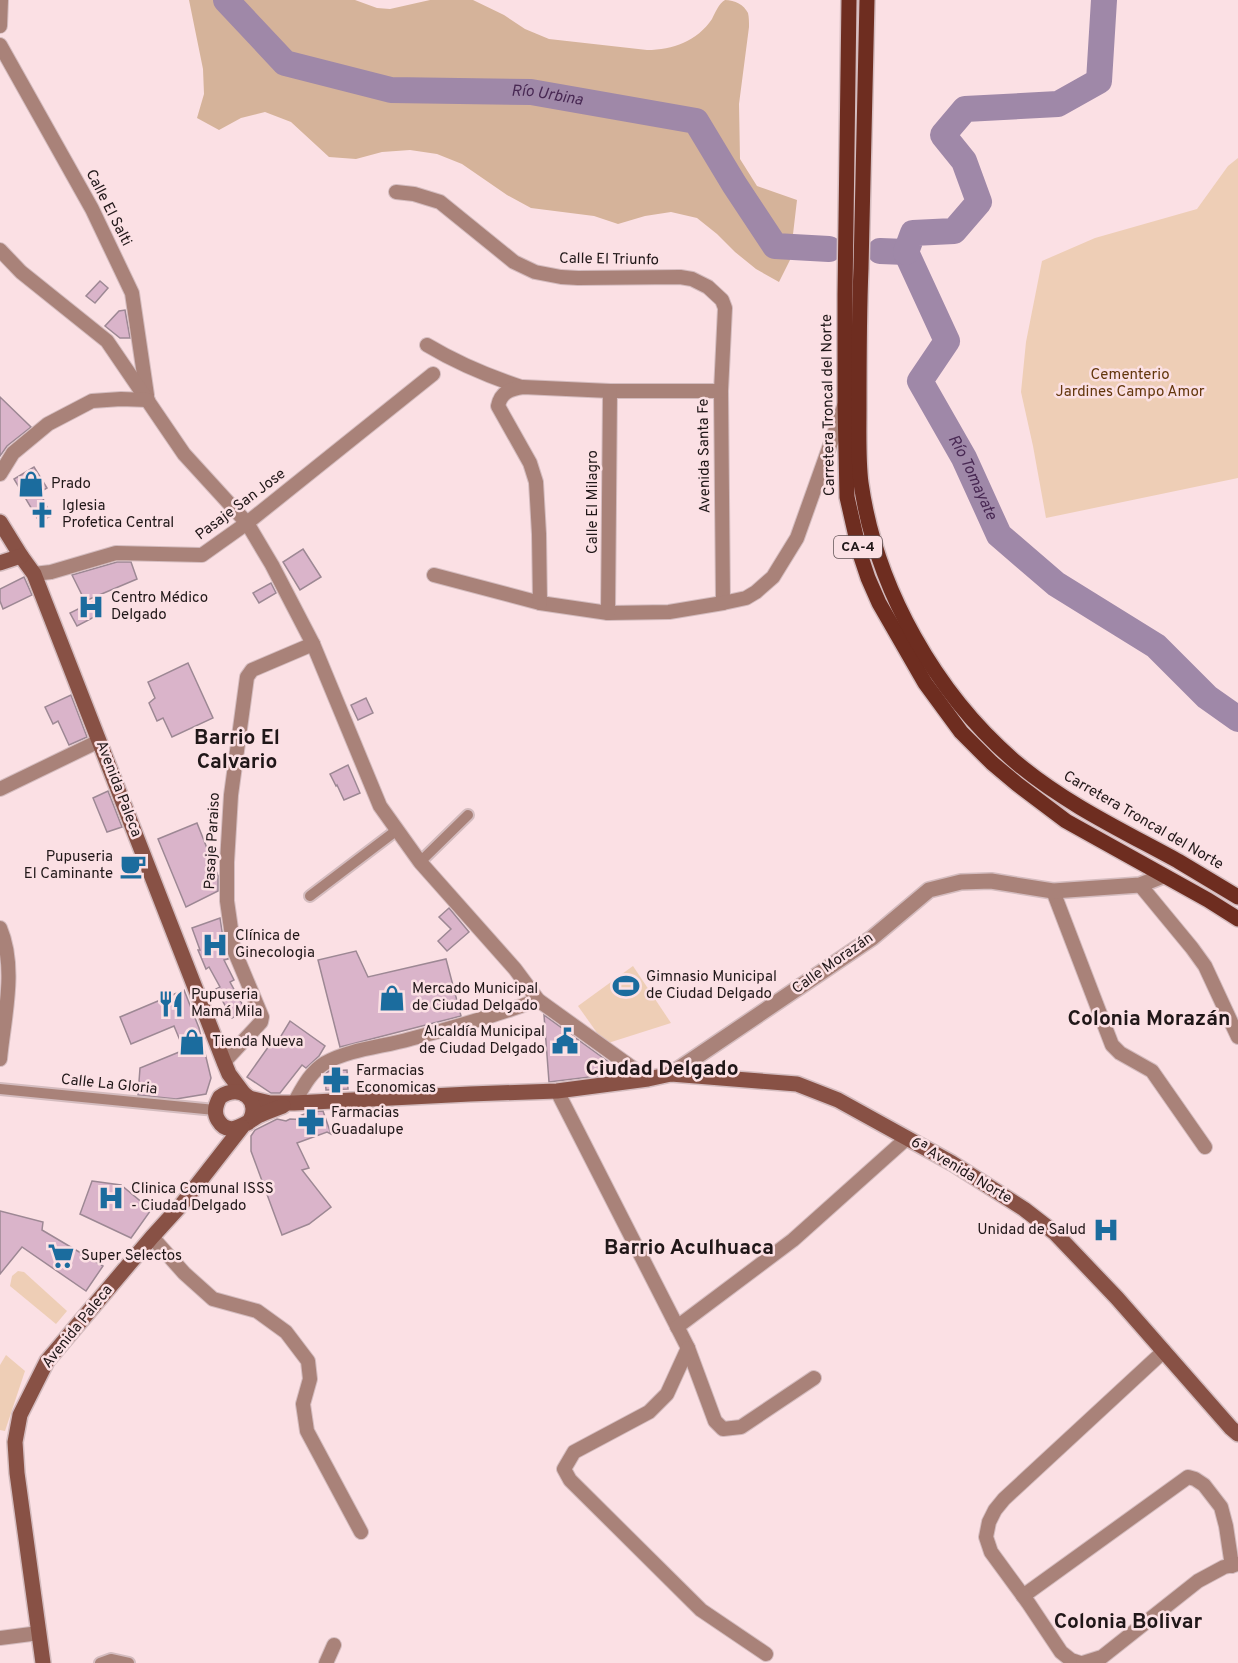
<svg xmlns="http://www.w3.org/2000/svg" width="1238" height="1663" viewBox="0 0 1238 1663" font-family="Overpass,sans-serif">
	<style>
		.green { fill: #eeceb6 }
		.forest { fill: #d5b39a }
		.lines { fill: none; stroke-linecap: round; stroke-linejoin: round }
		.river { stroke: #9f88a8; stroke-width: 26 }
		.building { fill: #dab4ca; stroke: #9d8894; stroke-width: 1.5 }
		.pedestrian-casing { stroke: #d4bcbf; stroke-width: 14 }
		.minor-casing { stroke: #d4bcbf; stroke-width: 16 }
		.tertiary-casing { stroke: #d4bcbf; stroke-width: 18 }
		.secondary-casing { stroke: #d4bcbf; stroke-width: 18 }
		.primary-casing { stroke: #d4bcbf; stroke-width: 18 }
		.pedestrian { stroke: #a98279; stroke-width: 10 }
		.minor { stroke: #a98279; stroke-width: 14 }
		.tertiary { stroke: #a98279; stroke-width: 15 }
		.secondary { stroke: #885145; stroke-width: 15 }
		.primary { stroke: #6e2d20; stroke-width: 15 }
		.labels { text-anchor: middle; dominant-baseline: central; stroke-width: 5; stroke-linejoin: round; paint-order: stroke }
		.shield { fill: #fbe0e4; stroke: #625355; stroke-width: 1.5 }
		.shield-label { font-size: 14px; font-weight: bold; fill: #201718 }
		.street-label { font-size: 15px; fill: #201718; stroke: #fbe0e4 }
		.park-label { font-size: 15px; fill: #63360c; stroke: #fbe0e4 }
		.poi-label { font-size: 15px; fill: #201718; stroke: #fbe0e4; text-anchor: start }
		.water-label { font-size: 16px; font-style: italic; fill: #482853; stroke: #fbe0e4 }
		.district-label { font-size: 21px; font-weight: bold; fill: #201718; stroke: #fbe0e4 }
	</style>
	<rect width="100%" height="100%" fill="#fbe0e4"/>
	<g class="green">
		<path d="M1238 158V478L1046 518 1033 446 1021 392 1026 342 1042 261 1095 238 1197 209 1228 166Z"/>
		<path d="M633 966 671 1023 605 1044 578 1006Z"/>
		<path d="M18 1271 24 1272 67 1311 56 1324 10 1286 12 1276Z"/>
		<path d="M6 1355 25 1371 5 1431 0 1430V1365Z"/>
	</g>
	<path class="forest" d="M189 0H355L377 8 390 9 430 0H473L504 15 525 29 549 39 647 50C673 50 697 41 712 19 715 13 719 3 725 0 735 0 744 5 748 13 749 17 749 22 749 27L739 104 740 159 757 186 797 200 790 260 779 282 756 269 735 252 717 234 697 218 671 212 645 216 618 224 594 216 531 208 507 195 462 164 437 154 410 150 382 152 356 159 329 157 291 122 265 112 241 118 219 130 197 118 204 94 203 69Z"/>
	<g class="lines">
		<g class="river">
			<path id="s1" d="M226 0 285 63 391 90 531 92 696 121 734 184 775 246 829 249"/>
			<path d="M880 251 906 252"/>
			<path id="s2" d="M906 252 947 341 920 381 964 458 999 535 1056 584 1156 646 1207 697 1238 719"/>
			<path d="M906 252 913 233 954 231 979 202 964 161 943 135 965 109 1058 104 1099 81 1104 0"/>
		</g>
	</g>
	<g class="building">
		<path d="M100 281 108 288 95 303 86 296Z"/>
		<path d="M125 310 130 338H120L105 326 119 311Z"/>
		<path d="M0 397 31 427 7 446 0 456Z"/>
		<path d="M34 467 47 488 40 492 51 516 39 521 14 479Z"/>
		<path d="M303 549 321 577 300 590 283 562Z"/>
		<path d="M117 562H131L137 579 85 601 72 575Z"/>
		<path d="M24 577 32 595 3 609 0 601V589Z"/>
		<path d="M271 583 276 593 259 603 253 593Z"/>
		<path d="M96 600 102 613 77 626 70 613Z"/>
		<path d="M188 663 213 718 172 737 163 718 157 721 149 703 155 698 148 682Z"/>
		<path d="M71 695 87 737 69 745 58 721 53 724 45 707Z"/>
		<path d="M366 698 373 713 358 720 351 705Z"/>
		<path d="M348 765 360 793 344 800 337 785 336 786 330 774Z"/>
		<path d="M108 791 122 827 107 832 93 798Z"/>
		<path d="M197 823 218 876V891L186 907 158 839Z"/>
		<path d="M449 908 469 932 447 951 438 941 451 929 439 917Z"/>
		<path d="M220 918 225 951 228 959 224 960 234 980 230 982 246 1011 232 1018 216 989 220 987 209 967 206 969 198 950H200L192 928Z"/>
		<path d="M356 951 368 977 446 959 461 1016 340 1047 318 960Z"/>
		<path d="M184 990 199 1028 211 1078 206 1094 176 1099 138 1095 140 1068 184 1050 174 1026 131 1044 120 1017Z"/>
		<path d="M544 1015 606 1060 622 1073 549 1082Z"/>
		<path d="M290 1021 325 1046 319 1056 306 1068 302 1065 280 1093H271L247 1077 271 1043 275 1046Z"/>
		<path d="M347 1070 348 1089 326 1090 325 1074 329 1071Z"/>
		<path d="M323 1111 331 1134 327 1132 297 1143 309 1168 302 1170 331 1207 309 1224 282 1235 251 1151V1136L255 1130 277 1119 286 1121 290 1119 310 1120 302 1115 310 1112Z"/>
		<path d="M92 1181 121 1185 151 1210 131 1238 80 1214Z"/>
		<path d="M0 1211 43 1222 42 1230 103 1266 86 1291 22 1247 0 1274Z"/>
	</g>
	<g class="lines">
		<g class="pedestrian-casing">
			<g id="pedestrian">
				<path d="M420 862 468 815"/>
				<path d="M310 896 397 830"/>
				<path d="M0 1089 215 1110"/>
				<path d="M100 1663 111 1659 129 1663"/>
			</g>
		</g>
		<g class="minor-casing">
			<g id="minor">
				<path d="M0 26 1 0"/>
				<path d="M0 45 92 209 132 293 147 395"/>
				<path d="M396 192 414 194 440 202 514 262 535 272 561 277 578 278 680 277 692 279 708 287 722 300 725 308 721 391 723 603"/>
				<path d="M0 250 21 272 107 341 184 454 247 523 272 565 313 644 380 806 420 862 515 969 538 1000 648 1079"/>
				<path d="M427 345C457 363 488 376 521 387"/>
				<path d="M0 474 13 453 48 424 92 401 121 399 148 400"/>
				<path d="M34 574 51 572 116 553 202 555 247 523 433 374"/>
				<path d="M434 575 540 603 608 613 669 612 723 603 746 598 756 592 773 577 797 538 844 406"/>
				<path d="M540 603 539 534 536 482 530 463 498 406C501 392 510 389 523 387L610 391H721"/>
				<path d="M608 613 610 391"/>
				<path d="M0 789 99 741"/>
				<path d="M1140 885 1192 948 1205 966 1238 1037"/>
				<path d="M1053 891 1112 1045 1120 1053 1152 1071 1205 1147"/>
				<path d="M0 928C17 968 4 1017 0 1059"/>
				<path d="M224 1062 261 1022 262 1017 234 950 227 901V862L231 795 247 677 252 670 313 644"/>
				<path d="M557 1091 688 1348 715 1421 723 1429 741 1427 814 1378"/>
				<path d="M294 1103C302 1089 310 1072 325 1063 350 1049 382 1047 410 1039 453 1028 496 1015 538 1000"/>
				<path d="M152 1237 184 1273 213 1299 257 1311 286 1332 308 1361 310 1379 303 1404 307 1431 361 1532"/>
				<path d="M677 1327 793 1240 907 1138"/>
				<path d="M688 1348 667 1394 649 1412 574 1452 564 1469 570 1480 701 1610 766 1654"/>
				<path d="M1023 1596 1188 1477 1195 1479 1204 1485 1221 1507 1226 1526 1232 1566"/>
				<path d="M0 1638 39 1633"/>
				<path d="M326 1663 334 1645"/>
				<path d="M1080 1663 1071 1660 1061 1652 1029 1604 991 1552 986 1537 989 1522 995 1510 1004 1499 1164 1351"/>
				<path d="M1083 1663 1102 1657 1198 1581 1224 1567 1238 1564"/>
			</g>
		</g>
		<g class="tertiary-casing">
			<path id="tertiary" d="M671 1074 872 938 929 890 961 882 991 881 1053 891 1140 885 1163 876"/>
		</g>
		<g class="secondary-casing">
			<g id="secondary">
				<path d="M0 522 21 556 34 574 224 1062 229 1074 244 1094"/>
				<path d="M0 563 21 556"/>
				<path d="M249 1098 270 1103H294L470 1094 557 1091 648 1079 671 1074 797 1084 838 1100 952 1163 1024 1209 1055 1233 1117 1298 1231 1428 1238 1434"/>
				<path d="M248 1123C263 1102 241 1082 220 1097 216 1104 213 1112 218 1120 229 1139 247 1122 260 1115 267 1112 275 1109 283 1106"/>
				<path d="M43 1663 17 1473 15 1442 20 1415 47 1361 152 1237 182 1204 242 1127"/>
			</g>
		</g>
		<g class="primary-casing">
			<g id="primary">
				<path d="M849 0 845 295V404L847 497 860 554 868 578 879 603 925 683 961 732 992 763 1017 784 1066 821 1208 900 1238 919"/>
				<path d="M867 0C865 89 863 179 861 268 859 315 859 362 859 408 859 433 858 459 861 483 876 588 936 695 1018 764 1066 804 1123 831 1178 861 1198 873 1218 885 1238 897"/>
			</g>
		</g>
		<use href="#pedestrian" class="pedestrian"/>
		<use href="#minor" class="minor"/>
		<use href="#tertiary" class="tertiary"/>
		<use href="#secondary" class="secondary"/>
		<use href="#primary" class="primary"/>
	</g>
	<defs>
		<g id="shop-bare" transform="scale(2.07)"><path d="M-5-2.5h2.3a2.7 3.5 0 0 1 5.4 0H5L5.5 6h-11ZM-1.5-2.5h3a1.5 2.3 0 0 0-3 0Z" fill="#1b6c9e" stroke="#fbe0e4" stroke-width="2.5" paint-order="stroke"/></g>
		<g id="church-bare" transform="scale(2.07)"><path d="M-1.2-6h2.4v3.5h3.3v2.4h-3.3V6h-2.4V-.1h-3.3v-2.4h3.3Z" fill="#1b6c9e" stroke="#fbe0e4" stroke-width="2.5" paint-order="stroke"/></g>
		<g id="hospital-bare" transform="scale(2.07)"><path d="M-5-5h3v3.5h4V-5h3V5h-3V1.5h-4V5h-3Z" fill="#1b6c9e" stroke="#fbe0e4" stroke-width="2.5" paint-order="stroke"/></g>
		<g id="cafe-bare" transform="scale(2.07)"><path d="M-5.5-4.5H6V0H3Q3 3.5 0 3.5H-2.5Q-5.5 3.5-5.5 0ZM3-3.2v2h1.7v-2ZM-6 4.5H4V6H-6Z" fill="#1b6c9e" stroke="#fbe0e4" stroke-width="2.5" paint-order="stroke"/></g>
		<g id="stadium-bare" transform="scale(2.07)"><path d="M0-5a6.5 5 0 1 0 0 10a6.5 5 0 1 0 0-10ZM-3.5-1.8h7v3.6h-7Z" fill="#1b6c9e" stroke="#fbe0e4" stroke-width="2.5" paint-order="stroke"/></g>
		<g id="restaurant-bare" transform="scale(2.07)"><path d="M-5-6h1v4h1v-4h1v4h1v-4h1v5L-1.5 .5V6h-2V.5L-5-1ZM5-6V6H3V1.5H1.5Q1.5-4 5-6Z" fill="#1b6c9e" stroke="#fbe0e4" stroke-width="2.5" paint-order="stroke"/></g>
		<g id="civic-bare" transform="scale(2.07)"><path d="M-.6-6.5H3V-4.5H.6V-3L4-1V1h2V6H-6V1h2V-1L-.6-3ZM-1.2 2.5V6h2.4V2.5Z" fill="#1b6c9e" stroke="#fbe0e4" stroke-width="2.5" paint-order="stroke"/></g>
		<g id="pharmacy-bare" transform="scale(2.07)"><path d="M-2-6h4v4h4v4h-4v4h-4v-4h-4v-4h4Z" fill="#1b6c9e" stroke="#fbe0e4" stroke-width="2.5" paint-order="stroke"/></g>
		<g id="supermarket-bare" transform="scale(2.07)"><path d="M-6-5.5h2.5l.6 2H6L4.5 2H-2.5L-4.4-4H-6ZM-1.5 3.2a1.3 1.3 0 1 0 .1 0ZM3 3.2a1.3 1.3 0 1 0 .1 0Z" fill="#1b6c9e" stroke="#fbe0e4" stroke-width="2.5" paint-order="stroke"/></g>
	</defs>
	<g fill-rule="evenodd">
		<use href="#shop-bare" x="31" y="484"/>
		<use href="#church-bare" x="42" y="515"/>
		<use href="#hospital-bare" x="91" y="607"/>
		<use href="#cafe-bare" x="133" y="866"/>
		<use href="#hospital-bare" x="215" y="945"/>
		<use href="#stadium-bare" x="626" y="986"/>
		<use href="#shop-bare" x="392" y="998"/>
		<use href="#restaurant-bare" x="171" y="1004"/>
		<use href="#civic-bare" x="565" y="1041"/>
		<use href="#shop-bare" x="192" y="1042"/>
		<use href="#pharmacy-bare" x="336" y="1080"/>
		<use href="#pharmacy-bare" x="311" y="1122"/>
		<use href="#hospital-bare" x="111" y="1198"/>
		<use href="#hospital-bare" x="1106" y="1230"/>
		<use href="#supermarket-bare" x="61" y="1256"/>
	</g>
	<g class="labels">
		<rect class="shield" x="834" y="536" width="48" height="22" rx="4.5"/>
		<g class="shield-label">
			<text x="858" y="547">CA-4</text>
		</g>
		<g class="street-label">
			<text transform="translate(108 208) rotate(63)">Calle El Salti</text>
			<text transform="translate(609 260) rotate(1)">Calle El Triunfo</text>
			<text transform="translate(829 405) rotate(-91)">Carretera Troncal del Norte</text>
			<text transform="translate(705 456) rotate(-91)">Avenida Santa Fe</text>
			<text transform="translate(593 502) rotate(-90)">Calle El Milagro</text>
			<text transform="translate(241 505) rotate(-37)">Pasaje San Jose</text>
			<text transform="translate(118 789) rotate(69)">Avenida Paleca</text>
			<text transform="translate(1143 821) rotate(30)">Carretera Troncal del Norte</text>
			<text transform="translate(213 841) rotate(-87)">Pasaje Paraiso</text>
			<text transform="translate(833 964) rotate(-35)">Calle Morazán</text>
			<text transform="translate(109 1085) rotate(6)">Calle La Gloria</text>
			<text transform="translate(961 1171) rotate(31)">6ª Avenida Norte</text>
			<text transform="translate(78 1327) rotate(-51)">Avenida Paleca</text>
		</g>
		<g class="park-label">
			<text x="1130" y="375">Cementerio<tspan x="1130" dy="17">Jardines Campo Amor</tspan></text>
		</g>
		<g class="poi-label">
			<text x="51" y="484">Prado</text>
			<text x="62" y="506">Iglesia<tspan x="62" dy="17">Profetica Central</tspan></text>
			<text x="111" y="598">Centro Médico<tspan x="111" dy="17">Delgado</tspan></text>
			<text x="113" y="857" text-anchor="end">Pupuseria<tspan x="113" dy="17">El Caminante</tspan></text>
			<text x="235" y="936">Clínica de<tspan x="235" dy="17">Ginecologia</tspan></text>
			<text x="646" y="977">Gimnasio Municipal<tspan x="646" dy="17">de Ciudad Delgado</tspan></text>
			<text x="412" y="989">Mercado Municipal<tspan x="412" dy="17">de Ciudad Delgado</tspan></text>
			<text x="191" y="995">Pupuseria<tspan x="191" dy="17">Mamá Mila</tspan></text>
			<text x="545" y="1032" text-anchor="end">Alcaldía Municipal<tspan x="545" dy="17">de Ciudad Delgado</tspan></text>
			<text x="212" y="1042">Tienda Nueva</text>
			<text x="356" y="1071">Farmacias<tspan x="356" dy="17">Economicas</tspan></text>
			<text x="331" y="1113">Farmacias<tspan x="331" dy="17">Guadalupe</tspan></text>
			<text x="131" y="1189">Clinica Comunal ISSS<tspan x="131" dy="17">- Ciudad Delgado</tspan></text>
			<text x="1086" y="1230" text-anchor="end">Unidad de Salud</text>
			<text x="81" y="1256">Super Selectos</text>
		</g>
		<g class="water-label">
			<text stroke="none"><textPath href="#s1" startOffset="352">Río Urbina</textPath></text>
			<text stroke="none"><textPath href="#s2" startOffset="256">Río Tomayate</textPath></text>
		</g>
		<g class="district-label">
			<text x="237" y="738">Barrio El<tspan x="237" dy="24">Calvario</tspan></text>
			<text x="1149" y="1019">Colonia Morazán</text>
			<text x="662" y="1069">Ciudad Delgado</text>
			<text x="689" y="1248">Barrio Aculhuaca</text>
			<text x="1128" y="1622">Colonia Bolivar</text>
		</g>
	</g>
</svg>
